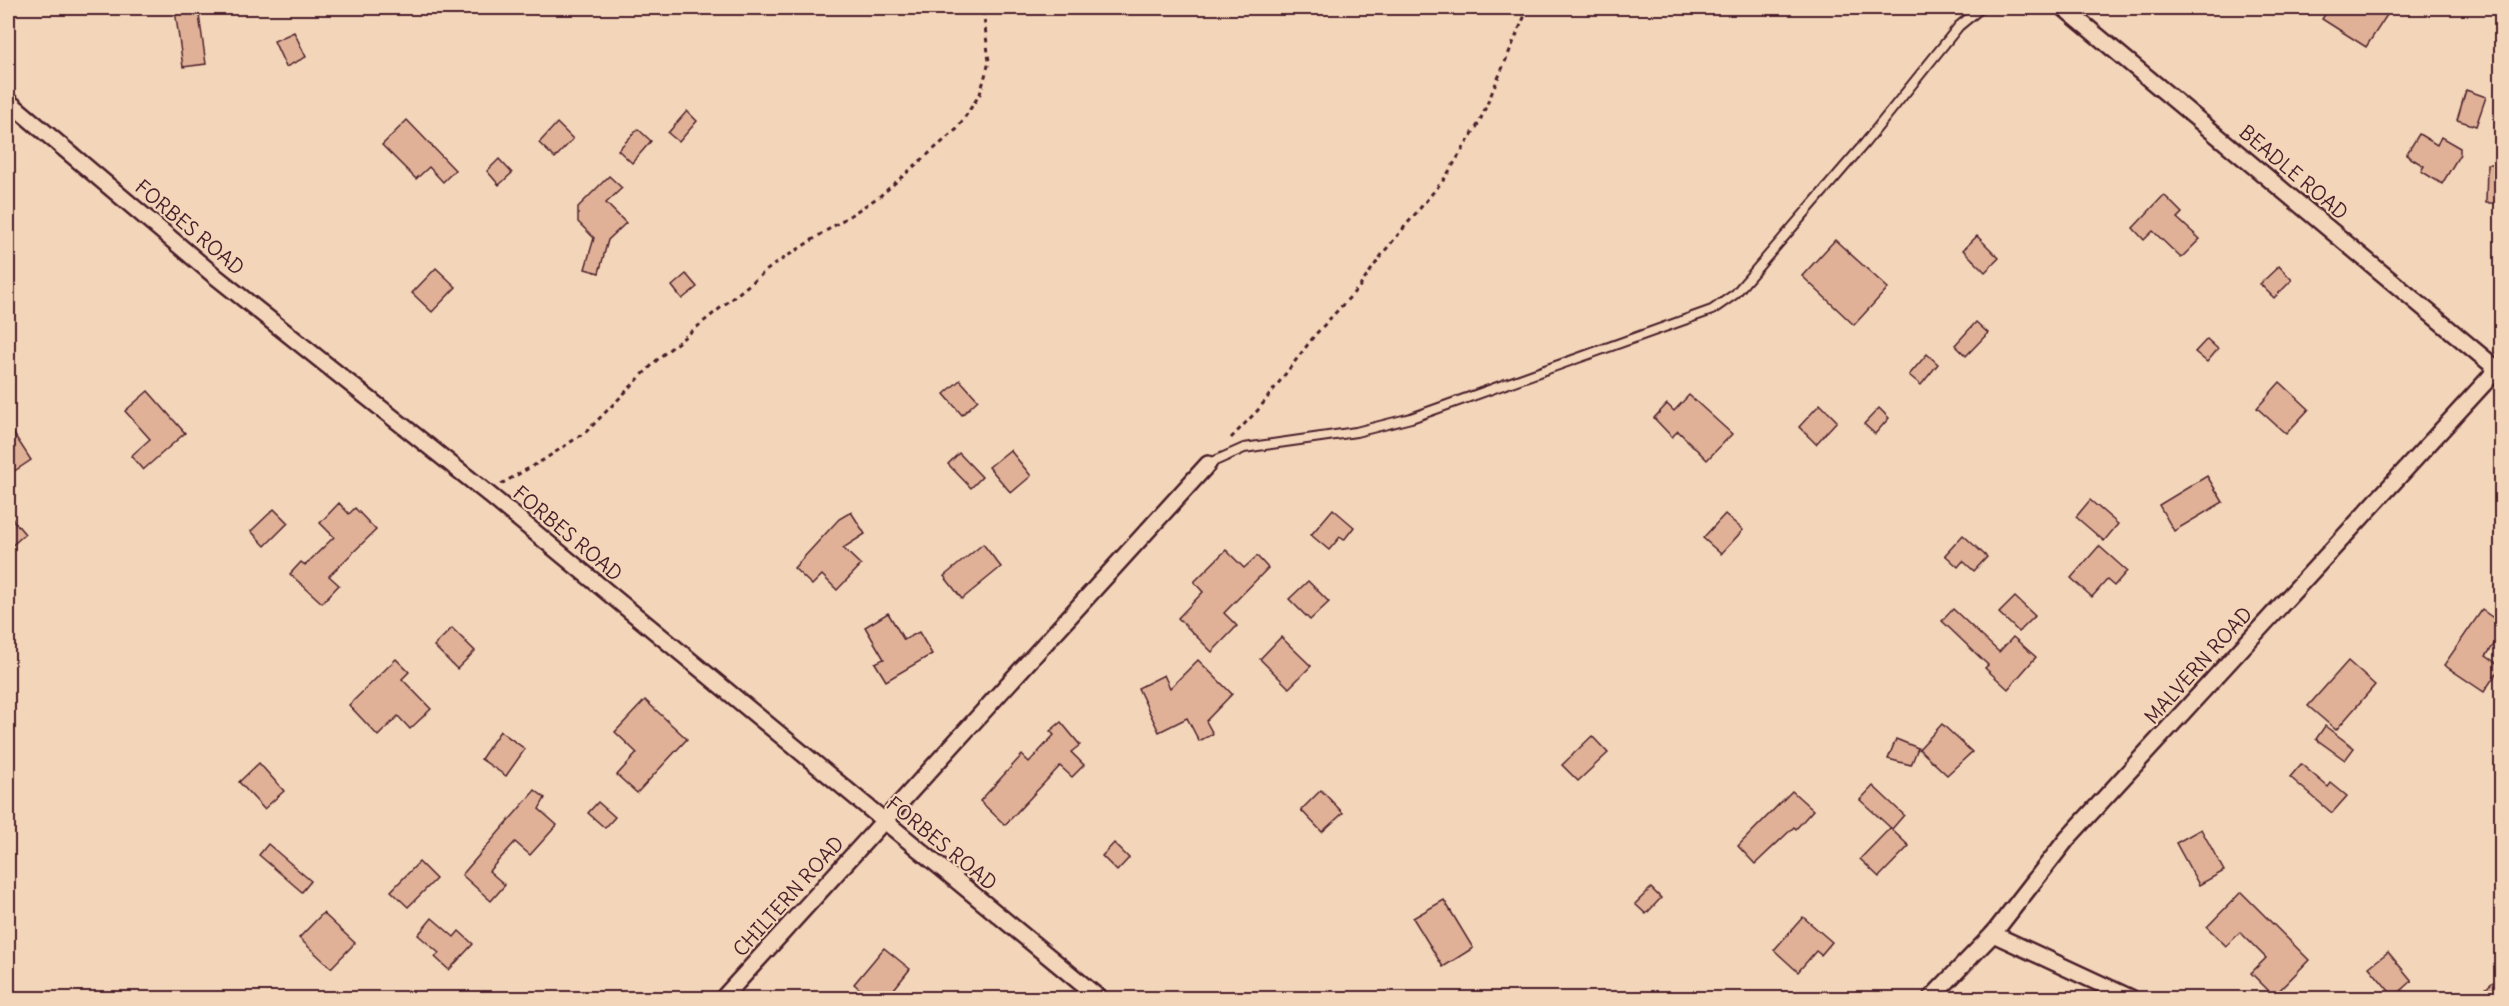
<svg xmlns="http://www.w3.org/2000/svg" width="2509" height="1006" viewBox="0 0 2509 1006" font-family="Delius,sans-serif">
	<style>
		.building { fill: #e0b197; stroke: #4a1f2b; stroke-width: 1.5 }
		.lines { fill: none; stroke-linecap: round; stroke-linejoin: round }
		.lane-casing { stroke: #4a1f2b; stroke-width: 12 }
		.street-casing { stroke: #4a1f2b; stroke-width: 20 }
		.path { stroke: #4a1f2b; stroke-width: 3; stroke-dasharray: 4.5 4.5; stroke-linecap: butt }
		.lane { stroke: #f3d6b9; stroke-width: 8 }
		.street { stroke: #f3d6b9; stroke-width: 15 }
		.labels { text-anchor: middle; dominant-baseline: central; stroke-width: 4.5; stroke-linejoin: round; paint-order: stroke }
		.street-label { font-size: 20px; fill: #4a1f2b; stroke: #f3d6b9 }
	</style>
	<rect width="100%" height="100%" fill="#f3d6b9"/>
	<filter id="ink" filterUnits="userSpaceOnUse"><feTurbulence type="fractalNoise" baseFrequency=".0167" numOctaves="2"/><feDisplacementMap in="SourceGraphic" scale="12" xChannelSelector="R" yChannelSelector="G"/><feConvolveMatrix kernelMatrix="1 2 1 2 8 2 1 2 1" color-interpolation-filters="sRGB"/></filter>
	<g filter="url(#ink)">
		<g class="building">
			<path d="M190 8H198L206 64 183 67 175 10Z"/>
			<path d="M2329 8H2374L2387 15 2366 47 2322 19Z"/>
			<path d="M294 32 306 57 286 67 274 41Z"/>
			<path d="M2466 90 2486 97 2476 126 2457 120Z"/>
			<path d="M687 111 697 121 679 142 668 133Z"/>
			<path d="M407 120 455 170 443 182 429 167 416 179 382 145Z"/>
			<path d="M557 123 573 139 555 158 539 143Z"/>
			<path d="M638 129 651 141 632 163 618 150Z"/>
			<path d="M2419 134 2437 145 2441 137 2460 148V154L2442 184 2421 171 2424 166 2406 155Z"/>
			<path d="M499 159 512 173 499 185 487 171Z"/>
			<path d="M2487 164H2502V203H2486Z"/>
			<path d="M609 176 622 188 606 203 626 223 608 240 599 273 585 269 594 238 578 222V207Z"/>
			<path d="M2164 195 2182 213 2177 218 2200 239 2181 258 2153 231 2144 240 2133 228Z"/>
			<path d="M1977 236 1999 258 1985 272 1963 250Z"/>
			<path d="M1835 240 1888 288 1854 325 1802 276Z"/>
			<path d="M2279 266 2292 280 2274 298 2260 284Z"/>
			<path d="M436 268 456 287 432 312 412 293Z"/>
			<path d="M686 274 697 287 682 299 672 286Z"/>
			<path d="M1976 322 1988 333 1966 356 1955 345Z"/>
			<path d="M2207 339 2218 349 2207 362 2195 352Z"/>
			<path d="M1927 354 1938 364 1921 385 1909 375Z"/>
			<path d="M960 380 978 400 962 415 944 394Z"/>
			<path d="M2280 382 2309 409 2286 434 2257 408Z"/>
			<path d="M148 391 185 433 143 470 131 456 150 439 125 411Z"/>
			<path d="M1689 395 1732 434 1707 460 1678 431 1672 437 1654 418 1667 404 1674 411Z"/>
			<path d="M1820 404 1837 421 1816 444 1799 427Z"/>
			<path d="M1879 408 1889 418 1875 434 1864 424Z"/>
			<path d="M8 425 31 460 13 472 8 464Z"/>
			<path d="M1010 450 1031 476 1011 493 989 467Z"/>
			<path d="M959 453 982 477 971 488 948 464Z"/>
			<path d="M2207 476 2223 502 2174 531 2159 505Z"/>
			<path d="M2090 500 2118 524 2104 541 2076 517Z"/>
			<path d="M339 503 349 514 355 508 376 530 329 576 339 585 322 603 290 574 301 562 305 565 334 537 320 523Z"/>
			<path d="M274 509 288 523 265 546 251 531Z"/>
			<path d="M1333 509 1354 527 1344 540 1340 537 1329 550 1311 535Z"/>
			<path d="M851 512 865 534 843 548 861 565 837 590 822 575 812 585 794 568 839 519Z"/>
			<path d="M8 514 25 534 8 549Z"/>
			<path d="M1725 514 1743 530 1721 554 1703 538Z"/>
			<path d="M1963 535 1987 557 1974 571 1963 561 1958 567 1945 555Z"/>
			<path d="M983 544 1001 567 962 599 944 576Z"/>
			<path d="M2099 546 2127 571 2114 586 2107 580 2092 597 2071 578Z"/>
			<path d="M1226 550 1244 568 1257 556 1268 568 1224 613 1237 626 1212 652 1178 618 1203 592 1194 582Z"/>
			<path d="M1308 581 1329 602 1310 620 1289 599Z"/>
			<path d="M2015 597 2035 616 2019 632 1999 613Z"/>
			<path d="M1953 609 1999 652 2013 637 2036 657 2008 689 1985 668 1988 665 1942 621Z"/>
			<path d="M2482 610 2502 624V633L2486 656 2501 666 2484 692 2444 665Z"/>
			<path d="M888 613 904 640 919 632 932 654 886 681 875 663 884 659 865 627Z"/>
			<path d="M452 628 475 651 457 669 434 646Z"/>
			<path d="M1281 637 1311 666 1289 688 1260 659Z"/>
			<path d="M396 659 409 672 402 679 431 709 410 729 398 716 378 736 349 705Z"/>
			<path d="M1198 660 1232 694 1206 721 1213 734 1199 741 1187 718 1159 732 1138 688 1164 675 1170 688Z"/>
			<path d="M2348 661 2375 685 2336 730 2308 706Z"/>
			<path d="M645 700 687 739 637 793 617 775 637 753 615 732Z"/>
			<path d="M1061 722 1080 745 1071 752 1084 765 1072 777 1060 766 1005 825 980 801 1022 755 1029 762 1054 735 1050 731Z"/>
			<path d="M1942 724 1972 752 1947 775 1919 749Z"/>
			<path d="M2325 726 2354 748 2345 760 2316 739Z"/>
			<path d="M500 731 525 749 506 776 481 759Z"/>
			<path d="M1592 736 1608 753 1578 781 1562 765Z"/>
			<path d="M1896 739 1918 748 1911 765 1888 759Z"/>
			<path d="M259 763 284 791 264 809 239 782Z"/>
			<path d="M2301 764 2328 787 2331 783 2347 796 2332 813 2290 777Z"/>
			<path d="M1873 786 1904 815 1892 829 1860 800Z"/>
			<path d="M535 790 545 798 539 809 557 825 530 855 515 842 489 871 505 885 491 901 462 875Z"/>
			<path d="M1321 790 1343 813 1322 832 1301 810Z"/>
			<path d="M1792 791 1813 810 1796 829 1794 827 1755 864 1738 846Z"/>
			<path d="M598 802 615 817 605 828 588 813Z"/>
			<path d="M1890 828 1909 846 1879 877 1860 859Z"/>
			<path d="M2201 829 2224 871 2199 885 2176 843Z"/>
			<path d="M1114 843 1129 858 1117 871 1102 856Z"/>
			<path d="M268 844 311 881 302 892 259 855Z"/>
			<path d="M419 862 436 879 408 907 391 891Z"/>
			<path d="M1651 888 1661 898 1646 914 1635 904Z"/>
			<path d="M2241 892 2309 960 2274 996 2251 973 2266 958 2240 932 2226 946 2207 927Z"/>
			<path d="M1444 900 1473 948 1443 967 1413 918Z"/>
			<path d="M323 913 355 943 331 968 299 938Z"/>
			<path d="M1803 917 1832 942 1821 955 1816 951 1798 972 1774 950Z"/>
			<path d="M432 918 454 937 459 931 473 944 449 970 435 957 439 953 418 935Z"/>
			<path d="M884 948 910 969 886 999H871L854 984Z"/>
			<path d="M2388 952 2412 981 2394 997 2369 967Z"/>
			<path d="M2493 982 2502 991V999H2474Z"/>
		</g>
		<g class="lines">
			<g class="lane-casing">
				<path id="lane" d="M1208 464 1244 448 1356 432 1411 418 1712 310 1735 294 1865 143 1959 26 1981 8"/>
			</g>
			<g class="street-casing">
				<g id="street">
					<path d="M2064 8 2497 369"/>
					<path d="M8 101 215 276 486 492 1099 998"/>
					<path d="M1993 934 2131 998"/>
					<path d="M723 998 1208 464"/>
					<path d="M1931 998 1993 934 2067 839 2502 364"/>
				</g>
			</g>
			<g class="path">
				<path d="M1231 438 1258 410 1315 335 1360 286 1383 253 1445 178 1479 123 1528 8"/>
				<path d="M501 484 545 459 587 431 660 357 772 266 880 196 957 129 980 94 989 62 983 8"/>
			</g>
			<use href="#lane" class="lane"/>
			<use href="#street" class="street"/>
		</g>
	</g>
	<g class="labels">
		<g class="street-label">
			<text transform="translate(2294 172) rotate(40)">BEADLE ROAD</text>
			<text transform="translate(190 227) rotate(40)">FORBES ROAD</text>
			<text transform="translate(568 533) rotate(40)">FORBES ROAD</text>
			<text transform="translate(2198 665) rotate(-48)">MALVERN ROAD</text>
			<text transform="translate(942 843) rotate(39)">FORBES ROAD</text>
			<text transform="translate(788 896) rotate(-48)">CHILTERN ROAD</text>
		</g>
	</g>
	<rect width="2509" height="1006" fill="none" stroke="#f3d6b9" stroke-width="30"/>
	<rect x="15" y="15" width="2479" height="976" fill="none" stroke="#4a1f2b" stroke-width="2" filter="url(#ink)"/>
</svg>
